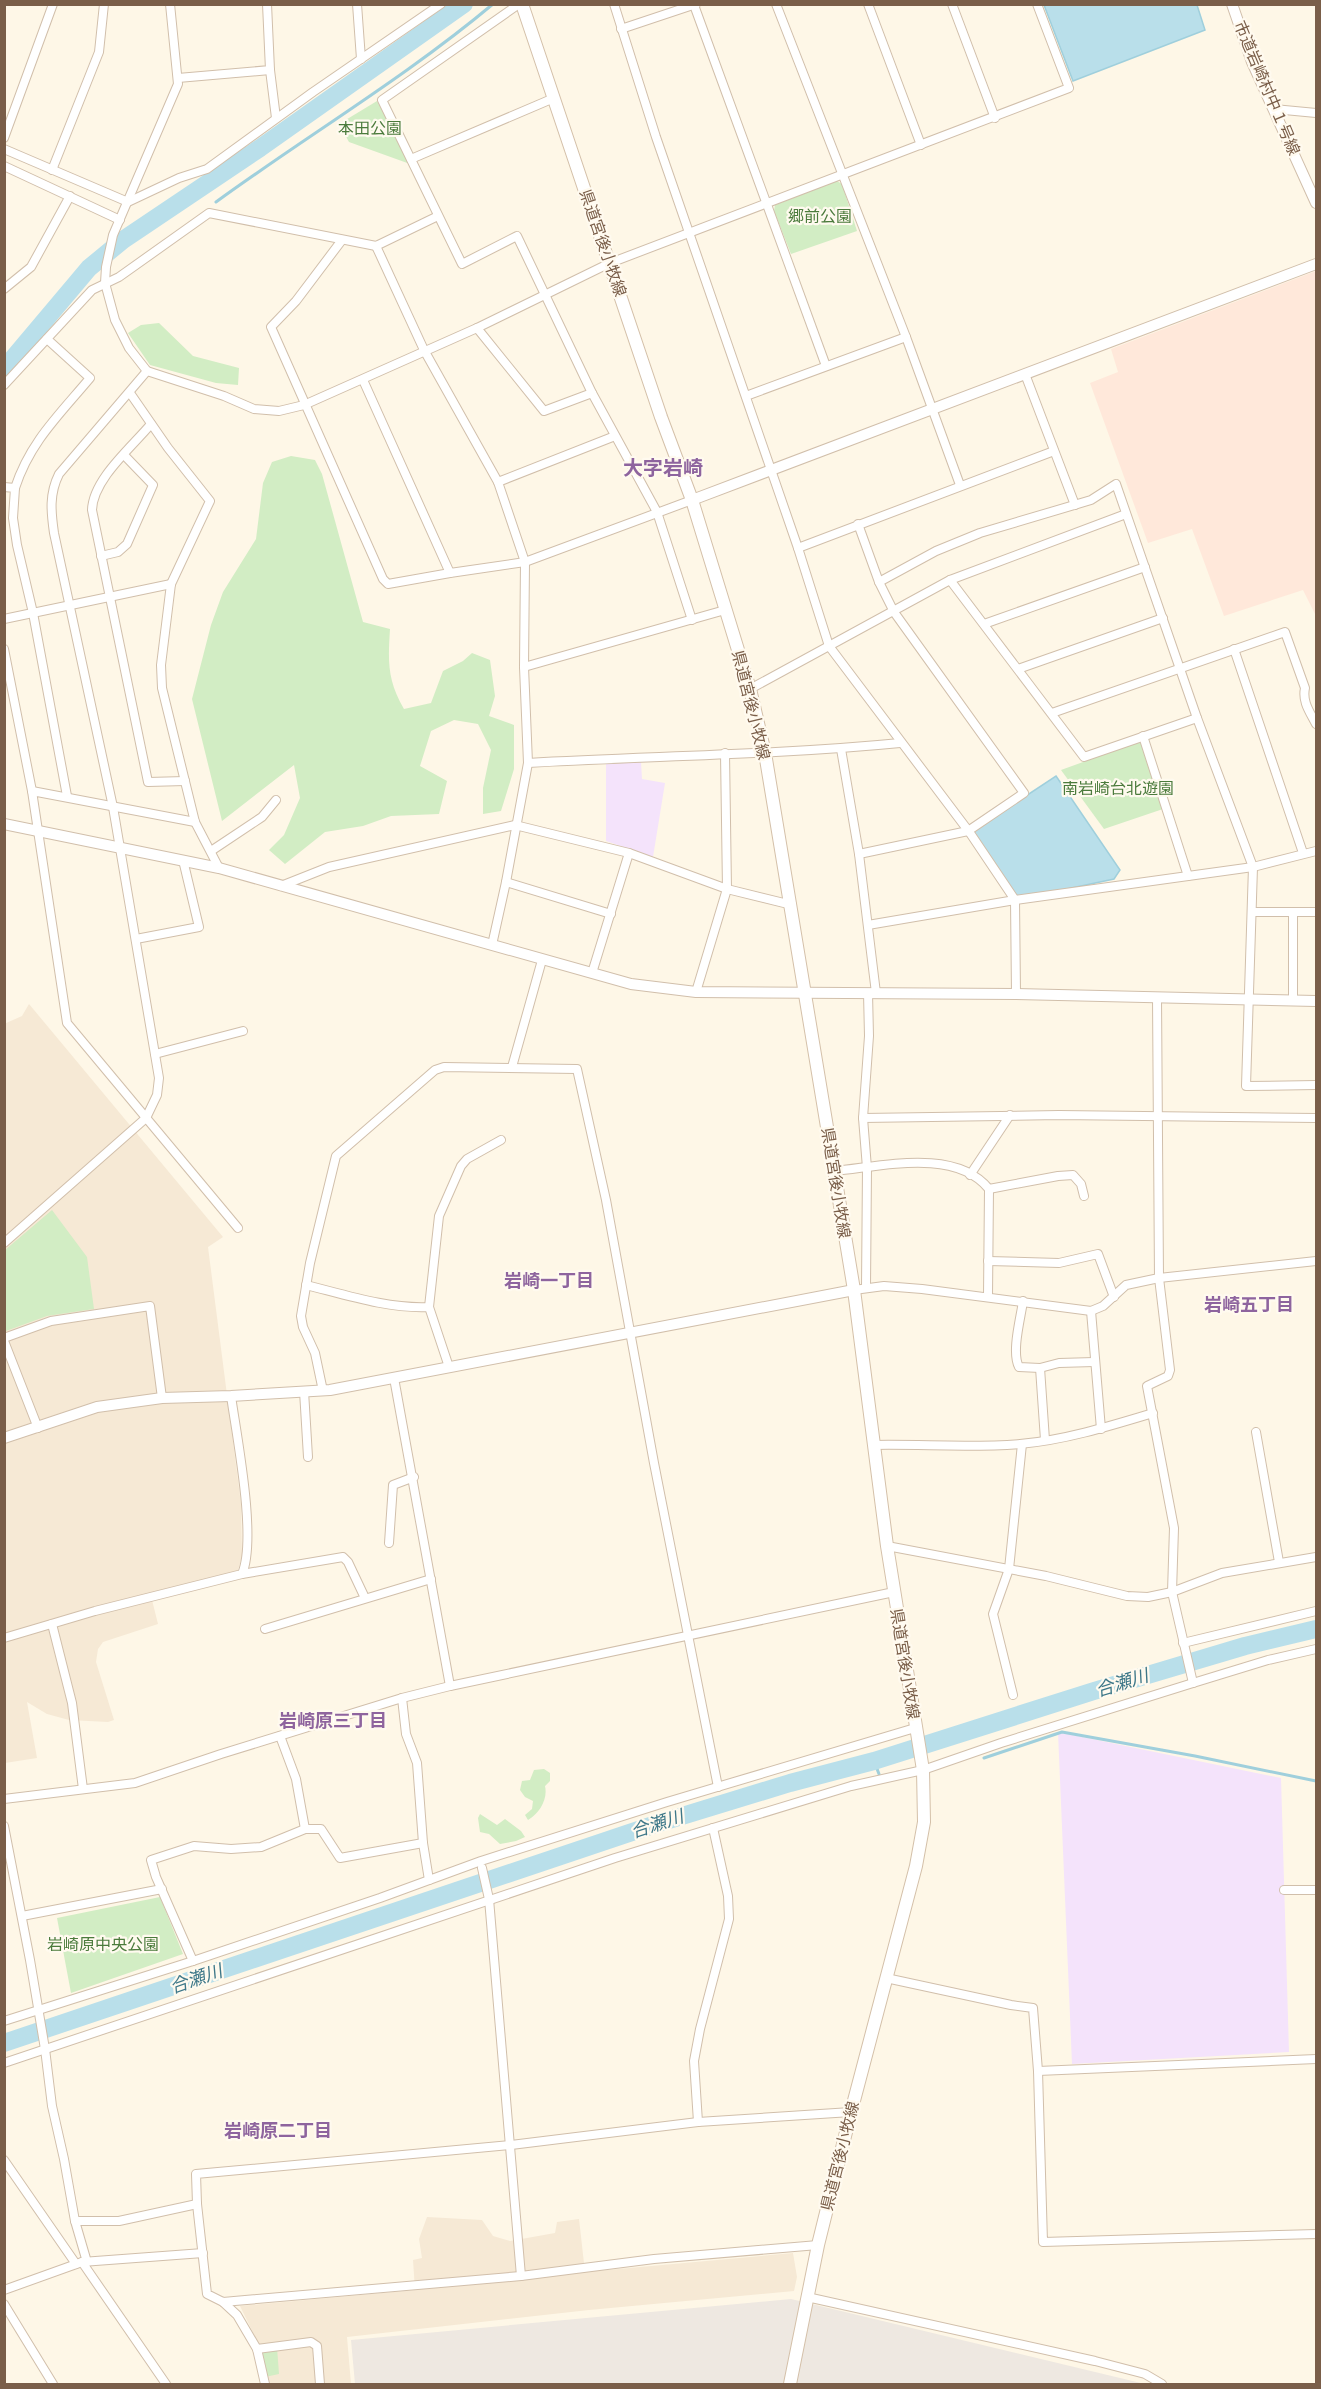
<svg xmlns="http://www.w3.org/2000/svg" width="1321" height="2389" viewBox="0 0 1321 2389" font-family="Helvetica,'Noto Sans JP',sans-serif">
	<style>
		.residential { fill: #f6e9d5 }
		.commercial { fill: #ffe8da }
		.industrial { fill: #eee8e1 }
		.education { fill: #f4e3fb }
		.green { fill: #d2edc4 }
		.water { fill: #b9dfea; stroke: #9fcfdc; stroke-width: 1.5 }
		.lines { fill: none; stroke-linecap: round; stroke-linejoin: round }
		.stream { stroke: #9fcfdc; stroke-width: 3 }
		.river { stroke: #b9dfea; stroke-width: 18 }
		.minor-casing { stroke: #d1bfab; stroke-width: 10 }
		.tertiary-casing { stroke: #d1bfab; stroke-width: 12 }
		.secondary-casing { stroke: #d4c0a9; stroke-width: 14 }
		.minor { stroke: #fff; stroke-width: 8 }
		.tertiary { stroke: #fff; stroke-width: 10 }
		.secondary { stroke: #fff; stroke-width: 12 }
		.labels { text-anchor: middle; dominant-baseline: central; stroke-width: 4.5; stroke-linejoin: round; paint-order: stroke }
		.street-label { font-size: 16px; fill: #7a5e49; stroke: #fffaef }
		.park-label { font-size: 16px; fill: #4b7b3c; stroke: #fffaef }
		.neighbourhood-label { font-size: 18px; font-weight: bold; fill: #8e649e; stroke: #fffaef }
		.water-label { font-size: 18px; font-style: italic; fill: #3d7788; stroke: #fffaef }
		.quarter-label { font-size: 20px; font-weight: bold; fill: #8e649e; stroke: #fffaef }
	</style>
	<rect width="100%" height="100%" fill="#fef7e7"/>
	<g class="residential">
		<path d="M29 1004 223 1237 208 1247 241 1504 242 1557 236 1576 152 1600 158 1624 103 1642 98 1649 96 1662 114 1720 108 1722 69 1720 47 1714 27 1702 37 1758 5 1763 4 1024 22 1016Z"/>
		<path d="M427 2217 482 2220 493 2236 510 2241 555 2233 557 2222 579 2219 585 2272 793 2253 797 2277 794 2291 589 2310 347 2337 351 2384H268L261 2349 240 2306 415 2290 413 2260 422 2258 419 2239Z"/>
	</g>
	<path class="commercial" d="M1316 271V616L1303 590 1224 616 1192 529 1148 543 1090 383 1118 372 1111 349Z"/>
	<path class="industrial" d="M791 2299 1145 2384H355L351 2340Z"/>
	<g class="education">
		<path d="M641 762 642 779 665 783 653 857 606 841V764Z"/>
		<path d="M1058 1732 1281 1778 1289 2052 1072 2064Z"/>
	</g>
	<g class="green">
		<path d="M377 101 410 164 349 142 339 124Z"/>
		<path d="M837 181 842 184 857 231 791 254 774 211 775 205Z"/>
		<path d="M159 323 193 356 239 368 238 385 216 383 150 365 128 333 141 325Z"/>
		<path d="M291 456 315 460 322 474 363 622 390 629C388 661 387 680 404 709L431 703 443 671 463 661 472 653 490 660 495 696 489 716 514 725V769L501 811 483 814V788L491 750 478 724 454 720 431 731 420 766 447 781 439 814 391 816 363 826 325 832 285 864 269 850 284 835 300 798 294 765 222 821 192 699 211 625 223 592 256 539 263 483 272 462Z"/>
		<path d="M1141 741 1163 809 1104 829 1061 770Z"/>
		<path d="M52 1210 87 1257 94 1309 47 1316 6 1331 5 1250Z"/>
		<path d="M544 1769 550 1773V1781L545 1786C548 1799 540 1813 528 1820L525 1815 532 1809 533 1801 525 1797 520 1790 522 1781 530 1780 534 1770Z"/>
		<path d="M480 1814 497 1825 505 1819 521 1831 525 1837 516 1841 500 1844 489 1834 480 1832 478 1818Z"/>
		<path d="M160 1897 183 1954 71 1993 57 1918Z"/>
		<path d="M277 2347 279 2374 265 2377 260 2351Z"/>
	</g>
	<g class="water">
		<path d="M1044 5H1197L1205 30 1073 81Z"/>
		<path d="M1056 776 1120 870 1114 879 1015 900 970 833Z"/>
	</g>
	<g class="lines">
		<g class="stream">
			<path d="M216 202C308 135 406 77 493 4"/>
			<path d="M984 1758 1062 1732 1195 1756 1316 1781"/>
			<path d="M874 1761 879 1774"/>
		</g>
		<g class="river">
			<path d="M4 369 89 268 123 240 260 148 464 4"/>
			<path d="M4 2043 656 1824 790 1783 874 1761 1094 1691 1245 1646 1316 1629"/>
		</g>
		<g class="minor-casing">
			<g id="minor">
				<path d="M357 4 361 59"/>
				<path d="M519 4 382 100 462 264 517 236 592 393 657 512 692 620"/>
				<path d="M614 4 656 137 798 548 829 646 970 833 1015 900 1016 994"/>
				<path d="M776 4 906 337 960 485"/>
				<path d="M868 4 921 145"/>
				<path d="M952 4 995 118"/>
				<path d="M694 5 826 366"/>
				<path d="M621 29 696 4"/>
				<path d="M270 70 276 118"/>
				<path d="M178 78 270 70 267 4"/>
				<path d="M1274 109 1316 113"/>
				<path d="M4 138 53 4"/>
				<path d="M4 149 128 202 179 178 207 169 313 92 441 4"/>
				<path d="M411 159 554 98"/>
				<path d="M4 166 120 220"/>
				<path d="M52 170 99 52 104 4"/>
				<path d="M342 240 296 301 271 327 383 579 388 584 450 573"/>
				<path d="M376 246 424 350 498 482"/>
				<path d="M4 289 31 267 70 196"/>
				<path d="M477 328 544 411 592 393"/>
				<path d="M147 371 224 396 254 409 279 411 304 405 477 328 610 263 1069 88 1037 4"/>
				<path d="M1025 374 1075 505"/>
				<path d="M363 380 450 573 525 562 692 500"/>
				<path d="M4 385 92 290 119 277 209 213 376 246 438 216"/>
				<path d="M130 393 168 448 210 501 171 584 161 665 162 688 195 822 219 868"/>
				<path d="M746 396 906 337"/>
				<path d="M151 424C132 447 93 479 92 510L148 782 185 781"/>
				<path d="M4 487 15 488 13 518 17 545 33 613 67 796"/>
				<path d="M15 488C30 442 59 415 90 378L47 339"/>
				<path d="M858 524 879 582 894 612 1024 793 968 831 859 854"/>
				<path d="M798 548 1054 451"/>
				<path d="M101 556 118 552 127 544 153 485 124 455"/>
				<path d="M950 580 1084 757 1197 718"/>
				<path d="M879 582 936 551 980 533 1091 500 1116 484 1197 718 1253 867 1246 1086 1316 1085"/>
				<path d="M4 619 171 584"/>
				<path d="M984 624 1145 567"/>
				<path d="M4 649 32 791"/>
				<path d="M1234 649 1303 853"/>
				<path d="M524 667 725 610"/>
				<path d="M1018 669 1163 618"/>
				<path d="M750 689 950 580 1126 514"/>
				<path d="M1052 713 1285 632 1305 688C1302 702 1310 712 1316 724"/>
				<path d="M1143 736 1188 876"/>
				<path d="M841 749 859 854 876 993"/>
				<path d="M528 763C652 756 777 755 900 743"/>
				<path d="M195 822 32 791 67 1023 238 1228"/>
				<path d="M211 851 262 817 276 800"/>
				<path d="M506 882 611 914"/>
				<path d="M281 886 329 867 515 825 629 853 727 889 792 905"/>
				<path d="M1252 912H1316"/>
				<path d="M1293 912V1001"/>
				<path d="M868 925 1015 900 1253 867 1316 851"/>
				<path d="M136 939 199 927 183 860"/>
				<path d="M492 945 506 882 528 763 524 667 525 562 498 482 615 436"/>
				<path d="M592 973 629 853"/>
				<path d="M696 992 727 889 725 753"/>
				<path d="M1157 997 1159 1278 1170 1370 1168 1376 1147 1386 1174 1528 1172 1592 1193 1683"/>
				<path d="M155 1054 243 1031"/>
				<path d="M512 1067 542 960"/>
				<path d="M863 1118 1059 1115 1316 1118"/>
				<path d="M834 1171C880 1167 955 1147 989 1189L988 1296"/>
				<path d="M970 1175 1010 1115"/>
				<path d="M989 1189 1058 1176 1073 1175 1081 1184 1084 1196"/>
				<path d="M4 1243 146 1118 157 1095 159 1078 113 807 54 533C51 512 49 494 59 474L147 371 129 348 115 320 105 283 106 267 113 235 178 84 170 4"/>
				<path d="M988 1261 1059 1263 1098 1254 1114 1297"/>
				<path d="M306 1285C346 1295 389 1309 429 1307"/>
				<path d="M866 1287 867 1168 863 1118 869 1036 868 993"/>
				<path d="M854 1290 884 1286 922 1289 1091 1311 1103 1306 1126 1285 1159 1278 1316 1261"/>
				<path d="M1023 1301C1021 1317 1011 1352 1019 1367L1040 1368 1059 1363 1094 1362"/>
				<path d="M1091 1311 1101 1429"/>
				<path d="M4 1338 51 1321 150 1306 162 1398"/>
				<path d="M4 1341 38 1428"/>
				<path d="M449 1367 429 1307 439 1216 461 1166 467 1159 501 1140"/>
				<path d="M1040 1368 1045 1440"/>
				<path d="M394 1378 450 1686"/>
				<path d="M304 1391 308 1457"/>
				<path d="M323 1391 315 1353 303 1327 301 1316 310 1263 336 1156 435 1070 444 1067 577 1069 606 1200 654 1463 718 1787"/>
				<path d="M1256 1432 1279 1562"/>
				<path d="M873 1445C922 1444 971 1448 1020 1444 1065 1440 1110 1426 1153 1413"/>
				<path d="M389 1543 393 1485 414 1477"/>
				<path d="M887 1546 1046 1576 1127 1596 1148 1597 1172 1592 1222 1573 1316 1557"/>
				<path d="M242 1574 343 1557 348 1562 365 1598"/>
				<path d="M52 1624 72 1703 83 1789"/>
				<path d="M265 1629 431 1579"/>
				<path d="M4 1638 95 1611 242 1574C257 1539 237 1438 231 1396"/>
				<path d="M1183 1643 1316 1611"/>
				<path d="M1013 1695 993 1614 1009 1569 1022 1444"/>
				<path d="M402 1698 406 1734 417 1763 423 1843 429 1880"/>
				<path d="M280 1736 296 1779 305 1829"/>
				<path d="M4 1799 135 1783 221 1754 402 1698 450 1686 894 1592"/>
				<path d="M4 1826 30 1960 45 2049 52 2106 64 2159 75 2221H119L197 2204"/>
				<path d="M482 1868 489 1899 521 2276"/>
				<path d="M1284 1890H1316"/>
				<path d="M22 1916 162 1889"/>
				<path d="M193 1961 156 1877 151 1860 194 1846 231 1849 261 1847 305 1829H321L340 1858 423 1843"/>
				<path d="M886 1978 1011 2005 1033 2008 1038 2071 1043 2242 1316 2234"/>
				<path d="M4 2021 193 1961 380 1898 481 1861 667 1802 915 1728"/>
				<path d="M4 2063 615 1858 851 1786 923 1770 1001 1743 1193 1683 1268 1660 1316 1649"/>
				<path d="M1038 2071 1316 2059"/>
				<path d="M698 2122 694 2061 700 2029 729 1919 728 1896 713 1828"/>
				<path d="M4 2160 76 2264"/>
				<path d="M75 2221 87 2262"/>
				<path d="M818 2245 654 2259 521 2276 223 2302 207 2294 197 2204 196 2174 511 2145 698 2122 851 2112"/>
				<path d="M82 2262 166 2384"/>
				<path d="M4 2290 82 2262 203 2253"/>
				<path d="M807 2297 1095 2361 1145 2374 1162 2384"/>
				<path d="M223 2302 237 2315 257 2349 265 2384"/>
				<path d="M4 2304 53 2384"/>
				<path d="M257 2349 311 2342 317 2346 320 2384"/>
			</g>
		</g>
		<g class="tertiary-casing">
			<g id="tertiary">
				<path d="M1232 4 1252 62 1316 203"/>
				<path d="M692 500 1316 264"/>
				<path d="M4 824 219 868 631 984 696 992 1016 994 1316 1001"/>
				<path d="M4 1438 97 1407 162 1398 231 1396 330 1390 854 1290"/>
			</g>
		</g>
		<g class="secondary-casing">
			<path id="secondary" d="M522 4 661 417 692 500 750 689 765 753 854 1290 887 1546 923 1770 924 1822 916 1866 851 2112 818 2245 790 2384"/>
		</g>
		<use href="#minor" class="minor"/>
		<use href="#tertiary" class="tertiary"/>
		<use href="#secondary" class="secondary"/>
	</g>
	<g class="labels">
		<g class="street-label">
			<text transform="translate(1267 88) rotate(67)">市道岩崎村中１号線</text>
			<text transform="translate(603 243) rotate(71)">県道宮後小牧線</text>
			<text transform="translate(751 705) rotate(76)">県道宮後小牧線</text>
			<text transform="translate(836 1183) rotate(81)">県道宮後小牧線</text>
			<text transform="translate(905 1664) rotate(81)">県道宮後小牧線</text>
			<text transform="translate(840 2156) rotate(-76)">県道宮後小牧線</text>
		</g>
		<g class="park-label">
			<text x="370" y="128">本田公園</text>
			<text x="820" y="216">郷前公園</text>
			<text x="1118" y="788">南岩崎台北遊園</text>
			<text x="103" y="1944">岩崎原中央公園</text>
		</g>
		<g class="neighbourhood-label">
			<text x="549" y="1281">岩崎一丁目</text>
			<text x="1249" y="1305">岩崎五丁目</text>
			<text x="333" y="1721">岩崎原三丁目</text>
			<text x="278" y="2131">岩崎原二丁目</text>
		</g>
		<g class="water-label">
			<text transform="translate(1122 1683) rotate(-17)">合瀬川</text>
			<text transform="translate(657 1824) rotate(-18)">合瀬川</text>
			<text transform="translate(196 1979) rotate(-19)">合瀬川</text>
		</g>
		<g class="quarter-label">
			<text x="663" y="468">大字岩崎</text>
		</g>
	</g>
	<rect width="1321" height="2389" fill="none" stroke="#7a5e49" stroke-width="12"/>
</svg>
